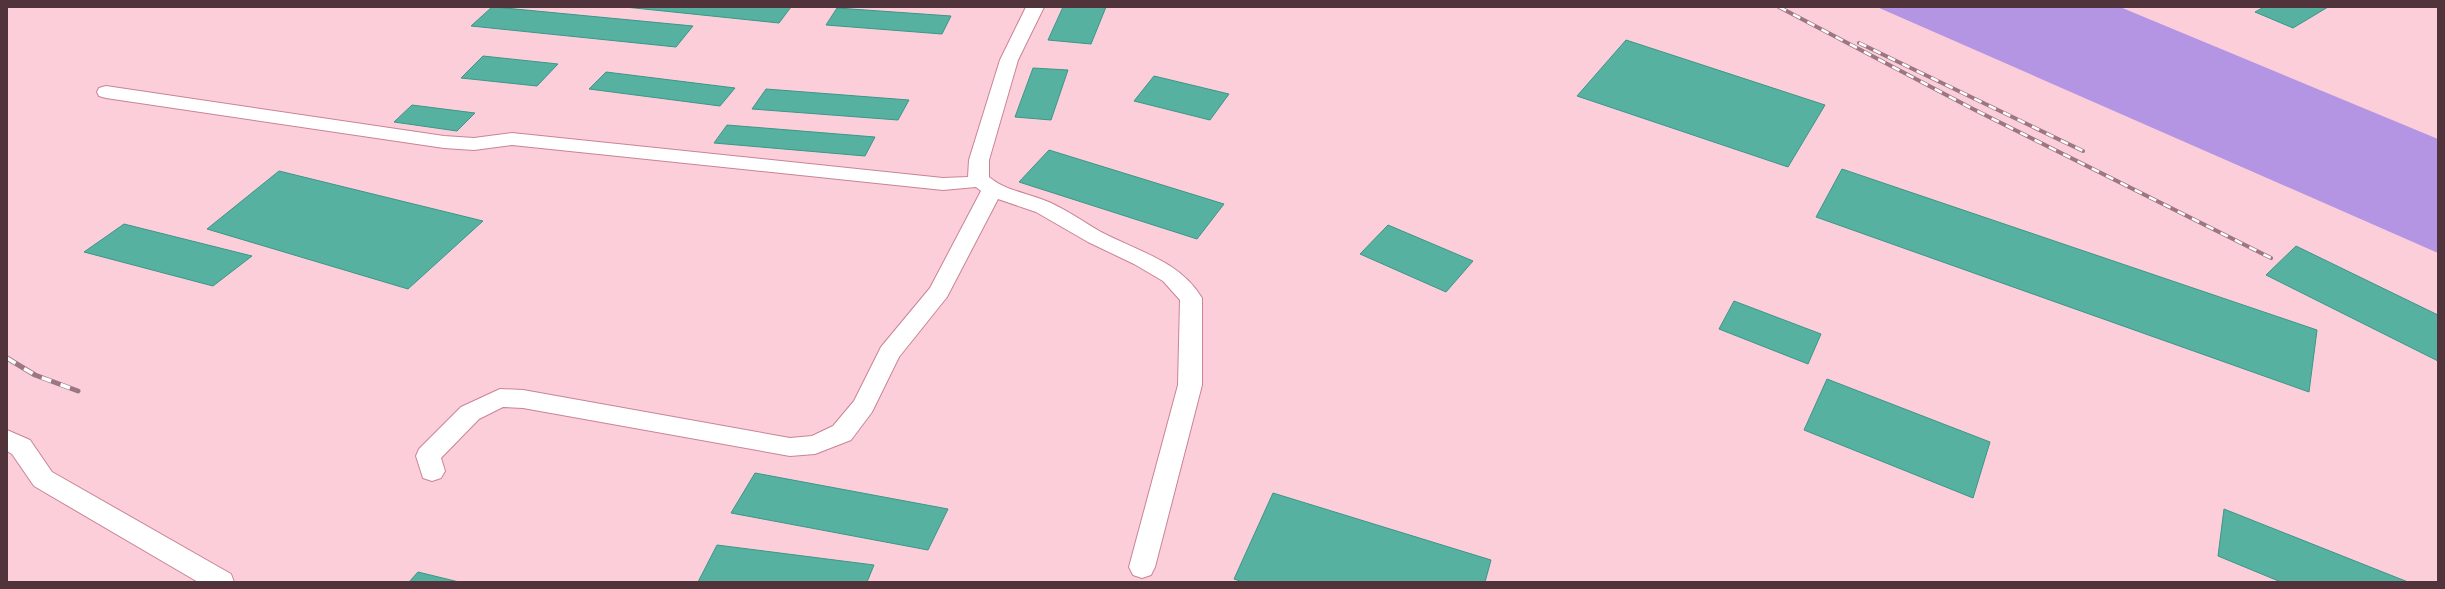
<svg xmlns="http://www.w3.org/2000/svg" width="2445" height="589" viewBox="0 0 2445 589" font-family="Overpass,sans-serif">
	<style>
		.water { fill: #b395e4 }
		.building { fill: #56b1a1; stroke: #3a9788 }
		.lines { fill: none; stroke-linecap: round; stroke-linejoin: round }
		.minor-casing { stroke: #c98397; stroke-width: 2 }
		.minor { fill: #fff; fill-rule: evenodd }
		.rail-far1-casing { stroke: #9c7782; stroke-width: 4 }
		.rail-casing { stroke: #9c7782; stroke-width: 5 }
		.rail-far1 { stroke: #fdfdfd; stroke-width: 2.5; stroke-dasharray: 8; stroke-linecap: butt }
		.rail { stroke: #fdfdfd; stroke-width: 3.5; stroke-dasharray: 10; stroke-linecap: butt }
	</style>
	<rect width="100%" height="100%" fill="#fcceda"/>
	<path class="water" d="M1877 7H2120L2438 139V253Z"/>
	<g class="building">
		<path d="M492 7H494L693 26 676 47 471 26Z"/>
		<path d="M625 7H791L779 23Z"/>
		<path d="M1063 7H1106L1091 44 1048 40Z"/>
		<path d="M2264 7H2328L2293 28 2255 12Z"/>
		<path d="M837 8 951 16 942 34 826 25Z"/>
		<path d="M1626 40 1825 105 1788 167 1577 96Z"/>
		<path d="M483 56 558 64 537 86 461 78Z"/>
		<path d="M1033 68 1068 70 1051 120 1015 117Z"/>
		<path d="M606 72 735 88 720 106 589 89Z"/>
		<path d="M1154 76 1229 94 1210 120 1134 101Z"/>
		<path d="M766 89 909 100 898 120 752 109Z"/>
		<path d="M412 105 475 113 457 131 394 122Z"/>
		<path d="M727 125 875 137 865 156 714 143Z"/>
		<path d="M1049 150 1224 204 1197 239 1019 182Z"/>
		<path d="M1842 169 2317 330 2309 392 1816 217Z"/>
		<path d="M279 171 483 221 408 289 207 229Z"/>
		<path d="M124 224 252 256 213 286 84 252Z"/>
		<path d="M1388 225 1473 261 1446 292 1360 254Z"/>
		<path d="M2296 246 2438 315V361L2266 275Z"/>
		<path d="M1734 301 1821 334 1808 364 1719 329Z"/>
		<path d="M1827 379 1990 442 1973 498 1804 430Z"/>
		<path d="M755 473 948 509 928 550 731 513Z"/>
		<path d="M1273 493 1491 560 1485 582H1243L1234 579Z"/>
		<path d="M2224 509 2408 582H2281L2218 556Z"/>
		<path d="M717 545 874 565 867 582H698Z"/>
		<path d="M418 572 459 582H409Z"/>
	</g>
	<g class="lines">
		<g class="minor-casing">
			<g id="minor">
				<path d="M1026 7H1044L1018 60 989 160V177C1007 192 1030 193 1051 203 1068 211 1084 222 1101 232 1137 251 1180 261 1202 298V385L1155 567 1151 575 1142 578 1133 575 1129 567 1178 385 1180 300 1163 281 1134 264 1088 242 1036 212 998 199 947 297 899 357 872 412 851 440 815 454 790 456 523 408 503 407 479 419 441 458 445 471 441 478 432 481 423 478 416 456 419 449 461 407 500 389 523 390 790 438 812 436 833 426 854 401 881 347 930 288 981 191 976 187 943 190 512 145 474 150 444 148 106 98 99 96 97 92 99 88 106 86 444 136 474 138 512 133 943 178 968 177 969 160 1000 60Z"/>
				<path d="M7 430 30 440 52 472 231 574 234 582H198L34 486 12 454 7 451Z"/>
			</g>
		</g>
		<use href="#minor" class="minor"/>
		<g class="rail-far1-casing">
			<g id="rail-far1">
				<path d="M1779 7 1973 109 2271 258"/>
				<path d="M1859 43 2083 151"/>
			</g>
		</g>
		<g class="rail-casing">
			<path id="rail" d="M7 358 35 375 78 391"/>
		</g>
		<use href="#rail-far1" class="rail-far1"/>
		<use href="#rail" class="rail"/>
	</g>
	<rect width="2445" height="589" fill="none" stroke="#51333c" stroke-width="16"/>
</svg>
